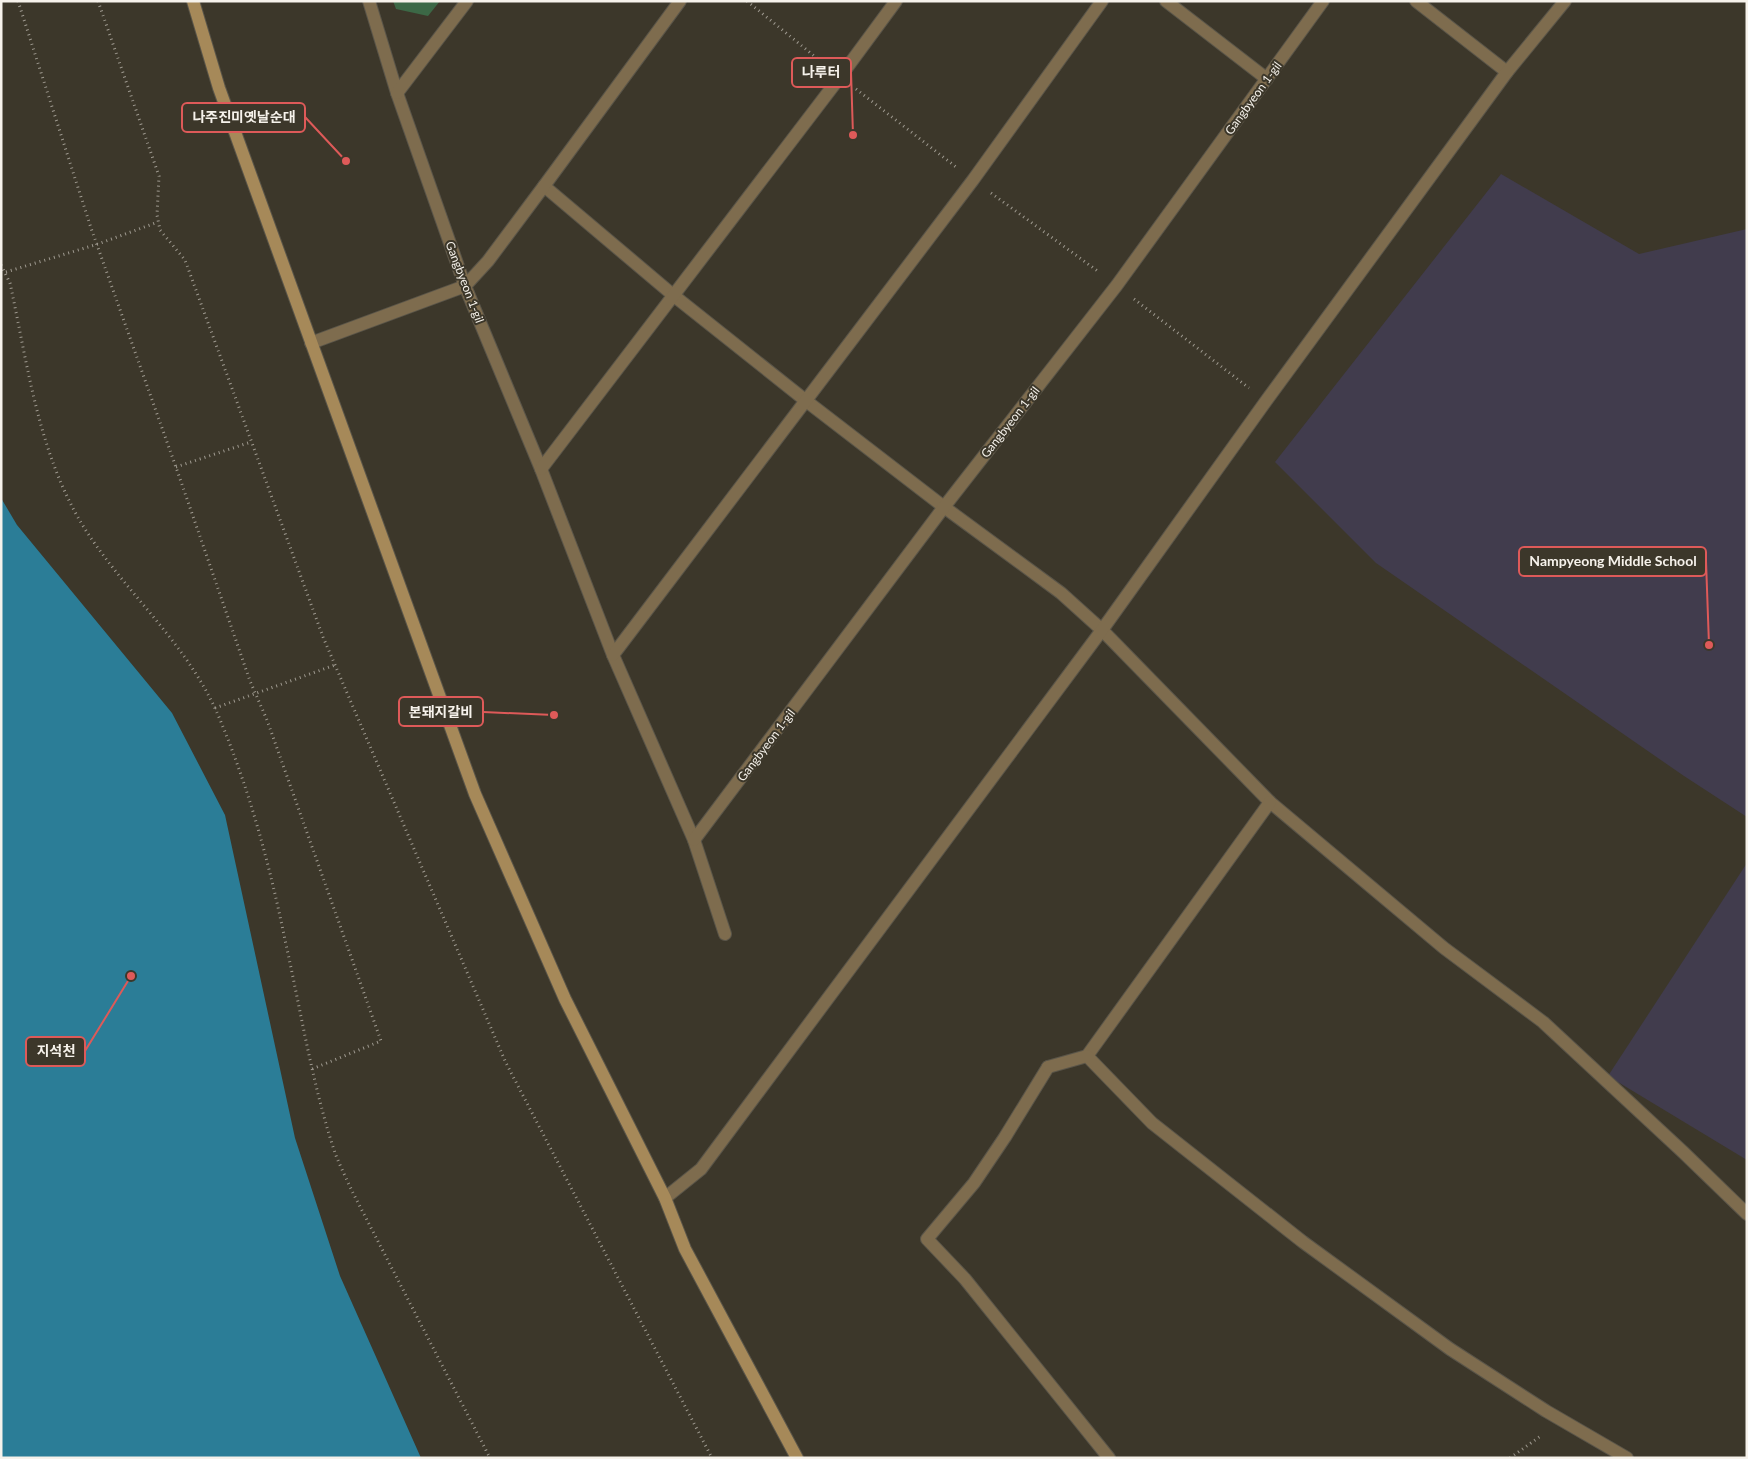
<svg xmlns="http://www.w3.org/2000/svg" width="1748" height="1459" viewBox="0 0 1748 1459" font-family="Lato,'Noto Sans KR',sans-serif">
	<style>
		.education { fill: #413c4d }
		.green { fill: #3c6846 }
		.water { fill: #2b7d97 }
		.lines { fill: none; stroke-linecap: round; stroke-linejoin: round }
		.lane-casing { stroke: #5a5549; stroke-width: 14 }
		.street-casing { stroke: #5a5549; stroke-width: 14 }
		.secondary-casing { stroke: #5a5549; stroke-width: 14 }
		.path { stroke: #9f9a90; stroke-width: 3; stroke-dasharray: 1 4; stroke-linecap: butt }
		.lane { stroke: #7e6c4e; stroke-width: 12 }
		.street { stroke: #7e6c4e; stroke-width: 12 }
		.secondary { stroke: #a68959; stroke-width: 12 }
		.labels { text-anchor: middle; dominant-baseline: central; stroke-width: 4; stroke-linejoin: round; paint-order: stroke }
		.street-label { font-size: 12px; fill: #f6f2eb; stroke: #3c372a }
		.leader { fill: none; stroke: #de5a59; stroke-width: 2 }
		.callout-dot { fill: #de5a59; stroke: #3c372a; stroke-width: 2 }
		.callout { fill: #3c372a; stroke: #de5a59; stroke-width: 2 }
		.callout-label { font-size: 14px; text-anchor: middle; font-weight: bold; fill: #f6f2eb }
	</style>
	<rect width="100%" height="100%" fill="#3c372a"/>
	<g class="education">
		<path d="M1501 174 1639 254 1747 229V817L1684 776 1376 563 1275 462Z"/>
		<path d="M1747 863V1160L1608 1076Z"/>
	</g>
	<path class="green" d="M393 1H440L428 16 396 9Z"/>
	<path class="water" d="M1 498 17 525 172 713 225 815 295 1138 340 1276 421 1458H1Z"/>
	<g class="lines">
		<g class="lane-casing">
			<path id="lane" d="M1048 1067 1005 1137 974 1183 927 1239 965 1279 1109 1458"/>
		</g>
		<g class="street-casing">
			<g id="street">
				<path d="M369 1 397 93 465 286 541 469 613 655 694 840 725 934"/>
				<path d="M1166 1 1267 79"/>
				<path d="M1416 1 1507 72"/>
				<path d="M397 93 467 1"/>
				<path d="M544 186 673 295 805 400 944 507 1061 593 1102 630 1270 802 1444 948 1543 1022 1683 1152 1747 1214"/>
				<path d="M311 343 465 286 488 261 544 186 680 1"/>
				<path d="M541 469 840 77 896 1"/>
				<path d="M613 655 973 180 1102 1"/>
				<path d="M694 840 944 507 1117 285 1323 1"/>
				<path d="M1087 1056 1270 802"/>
				<path d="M1048 1067 1087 1056 1152 1123 1303 1242 1450 1349 1546 1411 1627 1458"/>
				<path d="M665 1198 701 1169 1102 630 1266 401 1507 72 1565 1"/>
			</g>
		</g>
		<g class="secondary-casing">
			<path id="secondary" d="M193 1 219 88 475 794 565 999 665 1198 685 1249 797 1458"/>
		</g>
		<g class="path">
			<path d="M18 1 91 228 178 473 250 681 267 720 381 1041 312 1069"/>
			<path d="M98 1 159 176 157 215 160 230 185 260 323 637 506 1063 712 1458"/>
			<path d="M747 1 824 64"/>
			<path d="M856 89 956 167"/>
			<path d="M991 193 1099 272"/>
			<path d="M1 265 10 283C29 371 40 466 93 541 136 603 192 650 221 722 250 792 270 866 285 940 301 1011 312 1084 335 1153 340 1166 347 1180 353 1193L490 1458"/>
			<path d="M6 272 98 244 158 222"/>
			<path d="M1134 299 1249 388"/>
			<path d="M176 467 251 442"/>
			<path d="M215 708 335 665"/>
			<path d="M1510 1458 1542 1435"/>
		</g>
		<use href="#lane" class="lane"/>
		<use href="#street" class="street"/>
		<use href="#secondary" class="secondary"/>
	</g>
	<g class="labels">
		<g class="street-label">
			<text transform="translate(1253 98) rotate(-54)">Gangbyeon 1-gil</text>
			<text transform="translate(465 282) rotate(69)">Gangbyeon 1-gil</text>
			<text transform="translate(1010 422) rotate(-52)">Gangbyeon 1-gil</text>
			<text transform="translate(766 745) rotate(-53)">Gangbyeon 1-gil</text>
		</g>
	</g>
	<path class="leader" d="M853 135L851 72M346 161L305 117M1709 645L1706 561M554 715L483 712M131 976L85 1051"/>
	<g class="callout-dot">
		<circle cx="853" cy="135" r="5"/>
		<circle cx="346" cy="161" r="5"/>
		<circle cx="1709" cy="645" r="5"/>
		<circle cx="554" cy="715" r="5"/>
		<circle cx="131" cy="976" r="5"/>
	</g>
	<g class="callout">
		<rect x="792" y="58" width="59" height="29" rx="5"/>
		<rect x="182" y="103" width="123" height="29" rx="5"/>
		<rect x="1519" y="547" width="187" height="29" rx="5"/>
		<rect x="399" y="697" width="84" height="29" rx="5"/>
		<rect x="26" y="1037" width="59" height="29" rx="5"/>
	</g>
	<g class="callout-label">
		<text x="821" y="77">나루터</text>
		<text x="244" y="122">나주진미옛날순대</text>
		<text x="1613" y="566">Nampyeong Middle School</text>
		<text x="441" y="717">본돼지갈비</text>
		<text x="56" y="1056">지석천</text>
	</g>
	<rect width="1748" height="1459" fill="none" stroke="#f6f2eb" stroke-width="5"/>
</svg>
